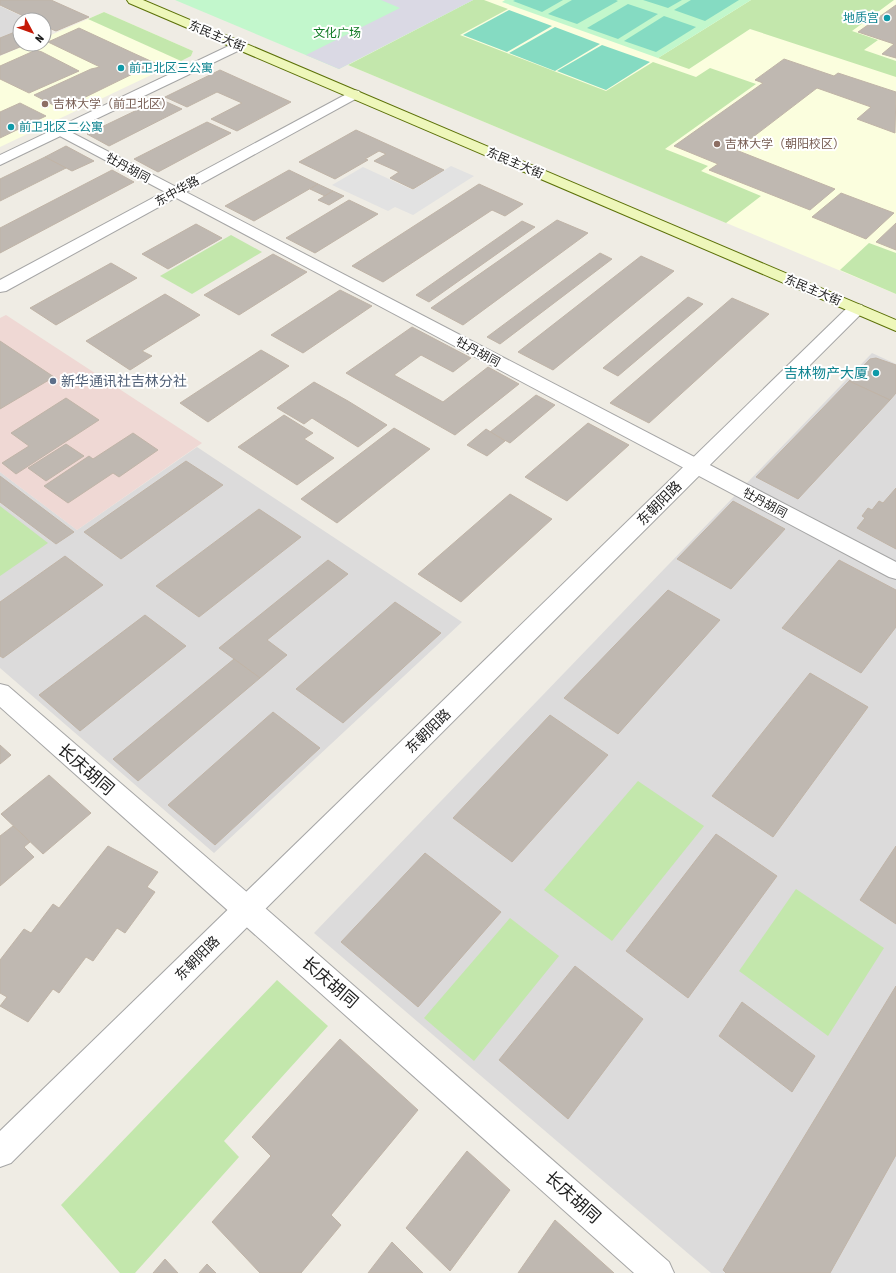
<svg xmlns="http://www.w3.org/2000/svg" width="896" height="1273" viewBox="0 0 896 1273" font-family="'Asap Condensed','Noto Sans SC',sans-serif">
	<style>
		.residential { fill: #dcdbdb }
		.commercial { fill: #efd8d4 }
		.education { fill: #fbfede }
		.grass { fill: #c3e7ac }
		.park { fill: #c2f7cc }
		.pitch { fill: #85dbc2 }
		.parking { fill: #e2e2e2 }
		.plaza { fill: #dad9e4 }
		.building { fill: #bfb8b1; stroke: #c0b4a7 }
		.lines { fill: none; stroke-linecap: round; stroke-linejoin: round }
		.minor-casing { stroke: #a5a5a5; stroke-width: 2 }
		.tertiary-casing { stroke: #a5a5a5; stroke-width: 2 }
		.secondary-casing { stroke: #5c7108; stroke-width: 2 }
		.minor { fill: #fff; fill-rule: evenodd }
		.tertiary { fill: #fff; fill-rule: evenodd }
		.secondary { fill: #eef7ba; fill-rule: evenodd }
		.culture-dot { fill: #0f9aa8; stroke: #fff; stroke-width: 1.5 }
		.education-dot { fill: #8d6e63; stroke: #fff; stroke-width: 1.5 }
		.service-dot { fill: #5c6f8a; stroke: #fff; stroke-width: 1.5 }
		.labels { text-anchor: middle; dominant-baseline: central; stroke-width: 4; stroke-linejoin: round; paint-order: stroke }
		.far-culture-label { font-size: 12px; fill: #0d838f; stroke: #fff; text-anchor: start }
		.far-park-label { font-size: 12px; fill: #0f7922; stroke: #fff }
		.far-street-label { font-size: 12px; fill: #1e1e1e; stroke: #fff }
		.far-education-label { font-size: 12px; fill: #785e54; stroke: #fff; text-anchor: start }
		.culture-label { font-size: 14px; fill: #0d838f; stroke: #fff; text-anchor: end }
		.service-label { font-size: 14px; fill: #4e5e75; stroke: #fff; text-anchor: start }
		.street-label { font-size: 14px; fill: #1e1e1e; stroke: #fff }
		.near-street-label { font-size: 17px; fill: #1e1e1e; stroke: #fff }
	</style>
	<rect width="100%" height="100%" fill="#efece4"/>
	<g class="residential">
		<path d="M0 6 30 20H20V44H29L0 56Z"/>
		<path d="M872 353 896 364V1273H711L314 933Z"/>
		<path d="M197 447 462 622 214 853 0 668V472L77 530Z"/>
	</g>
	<path class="commercial" d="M6 315 202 443 77 530 0 472V318Z"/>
	<g class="education">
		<path d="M473 0H896V294L348 65Z"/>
		<path d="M104 12 193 51 191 56 0 147V56L29 44H44V38Z"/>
	</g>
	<g class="grass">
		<path d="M473 0H484L508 9 460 35 606 91 653 62 696 77 710 68 756 84 665 149 708 166 701 171 761 196 726 223 348 65Z"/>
		<path d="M751 0H894L852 31 878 40 864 50 896 61V77L750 29 689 69 658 58Z"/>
		<path d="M104 12 193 51 191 56 181 61 88 19Z"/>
		<path d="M231 235 262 252 192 294 160 276Z"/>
		<path d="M869 243 896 253V294L840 270Z"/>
		<path d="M0 506 48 543 0 576Z"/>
		<path d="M638 781 704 826 612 941 544 890Z"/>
		<path d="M796 889 884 948 828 1036 739 971Z"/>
		<path d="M510 918 559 956 474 1061 424 1018Z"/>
		<path d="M277 980 328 1026 224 1141 239 1157 135 1273H120L61 1205Z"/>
	</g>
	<g class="park">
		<path d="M175 0H473L339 69Z"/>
		<path d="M505 0H751L658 58 502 2Z"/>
	</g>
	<g class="pitch">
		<path d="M515 0H563L542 12 513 1Z"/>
		<path d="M572 0H616L618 1 577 24 548 14Z"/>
		<path d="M643 0H682L668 8Z"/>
		<path d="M691 0H739L705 21 674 10Z"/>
		<path d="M628 4 658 14 618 39 587 28Z"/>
		<path d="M509 10 552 26 507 52 463 35Z"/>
		<path d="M664 16 696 27 656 52 624 41Z"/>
		<path d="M555 27 600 44 555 71 509 53Z"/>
		<path d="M602 45 650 62 606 90 557 71Z"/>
	</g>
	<path class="parking" d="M451 166 474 176 413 215 395 207 388 211 332 185 363 167 413 190Z"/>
	<path class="plaza" d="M381 0H473L339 69 306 55 400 8Z"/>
	<g class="building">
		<path d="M0 0H51L89 17 56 31 44 26V20H32L0 5Z"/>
		<path d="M896 5V58L882 54 894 44 858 32Z"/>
		<path d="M79 28 133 53 155 63 61 109 34 95 91 69 100 67 48 42Z"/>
		<path d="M20 30V44H27L0 55V38Z"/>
		<path d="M36 50 42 52 79 71 29 93 0 79V66Z"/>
		<path d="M784 59 834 76 838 73 896 92 895 133 857 119 871 107 817 88 736 150 835 189 810 210 709 170 718 164 674 146 763 83 755 80Z"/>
		<path d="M220 70 291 102 237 131 211 119 242 103 217 92 187 107 165 97Z"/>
		<path d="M160 99 182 109 109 146 87 134Z"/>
		<path d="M20 103 46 116 0 138V112Z"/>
		<path d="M207 122 231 133 158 172 134 159Z"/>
		<path d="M356 130 444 170 413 189 390 178 399 172 374 161 386 154 379 151 365 159 368 160 335 179 299 162Z"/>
		<path d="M66 146 94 161 72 171 45 157Z"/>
		<path d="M45 157 66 168 0 201V179Z"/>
		<path d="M112 170 134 182 0 253V228Z"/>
		<path d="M289 170 318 184 254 221 225 206Z"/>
		<path d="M318 184 333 191 325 196 310 189Z"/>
		<path d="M479 184 523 204 505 216 492 210 383 282 352 266Z"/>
		<path d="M333 191 344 196 329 205 318 200Z"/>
		<path d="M841 193 894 213 866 239 812 217Z"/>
		<path d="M349 200 378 214 315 253 286 238Z"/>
		<path d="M557 220 588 233 463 325 431 308Z"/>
		<path d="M522 221 535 227 429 302 416 295Z"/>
		<path d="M896 223V250L876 242Z"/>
		<path d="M196 224 222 238 168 269 142 254Z"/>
		<path d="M600 253 612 259 500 344 487 337Z"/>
		<path d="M273 254 307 272 239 315 204 295Z"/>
		<path d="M641 256 674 271 553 370 518 352Z"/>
		<path d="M111 263 137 278 56 325 30 308Z"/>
		<path d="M340 290 372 306 303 353 271 335Z"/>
		<path d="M165 294 200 315 142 351 152 356 130 370 86 341Z"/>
		<path d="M688 297 703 304 618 376 603 368Z"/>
		<path d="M732 298 769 314 649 423 610 403Z"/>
		<path d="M412 327 471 358 453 372 421 355 394 375 443 402 488 367 519 384 455 435 346 373Z"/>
		<path d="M0 341 54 377 0 409Z"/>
		<path d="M261 350 289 366 208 422 180 403Z"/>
		<path d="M876 358 896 365V393L890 400 849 381 870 359Z"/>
		<path d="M849 381 890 400 798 499 756 477Z"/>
		<path d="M314 382 348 401 387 425 358 447 312 418 304 424 277 408Z"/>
		<path d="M536 395 555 405 510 443 490 432Z"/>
		<path d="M66 398 99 420 16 474 2 463 29 446 11 433Z"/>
		<path d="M284 415 313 433 304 439 334 458 297 485 238 447Z"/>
		<path d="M588 423 629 445 567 501 525 477Z"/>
		<path d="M394 428 430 449 337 523 301 499Z"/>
		<path d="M486 429 505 441 487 456 467 445Z"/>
		<path d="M133 433 158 450 119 477 113 473 68 503 44 486 89 456 93 459Z"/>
		<path d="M66 444 84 456 46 481 28 468Z"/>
		<path d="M186 461 223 485 121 559 84 532Z"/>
		<path d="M0 476 74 532 56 544 0 502Z"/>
		<path d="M896 488V549L857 528 865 518 862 516 868 508 872 510 879 501 883 503Z"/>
		<path d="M510 494 552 519 461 602 418 574Z"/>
		<path d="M733 501 785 529 731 589 677 559Z"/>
		<path d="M259 509 301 537 199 617 156 586Z"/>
		<path d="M65 556 103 585 3 658 0 656V602Z"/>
		<path d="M328 560 348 574 267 640 287 655 260 678 219 648Z"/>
		<path d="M839 560 896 590V627L861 673 782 628Z"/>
		<path d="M668 590 720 620 618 734 564 698Z"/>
		<path d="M395 602 441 633 343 723 296 689Z"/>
		<path d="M145 615 186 646 80 731 39 695Z"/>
		<path d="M234 659 260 678 138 781 113 759Z"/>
		<path d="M810 673 868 707 773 837 712 796Z"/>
		<path d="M273 712 320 748 215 845 168 805Z"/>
		<path d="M550 715 608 755 512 862 453 818Z"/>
		<path d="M0 745 11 755 0 764Z"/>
		<path d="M49 775 91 813 43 854 1 814Z"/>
		<path d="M13 826 30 842 24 847 34 857 0 886V836Z"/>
		<path d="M716 834 777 876 688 998 626 951Z"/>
		<path d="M108 846 158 872 147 887 155 892 125 933 117 928 93 961 86 957 59 993 53 989 28 1022 0 1006 7 997 0 993V960L24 929 31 933 53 904 59 908Z"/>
		<path d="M896 846V924L860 900Z"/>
		<path d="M425 853 501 912 418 1007 341 942Z"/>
		<path d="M575 966 643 1019 568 1119 499 1060Z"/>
		<path d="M896 986V1155L830 1273H726L723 1270Z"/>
		<path d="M742 1002 815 1056 792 1092 719 1036Z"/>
		<path d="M340 1039 418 1110 331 1215 341 1225 301 1273H260L212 1222 271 1156 252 1137Z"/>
		<path d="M467 1151 510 1190 450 1271 406 1228Z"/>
		<path d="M555 1220 614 1273H518Z"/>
		<path d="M392 1242 423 1273H368Z"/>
		<path d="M165 1259 178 1273H153Z"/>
		<path d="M207 1264 216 1273H199Z"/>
	</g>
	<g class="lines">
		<g class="minor-casing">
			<g id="minor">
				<path d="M61 127 896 562V579L889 577 56 134 54 131 56 128Z"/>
				<path d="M0 684 8 686 256 900 669 1262 674 1273H634L0 707Z"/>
			</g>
		</g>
		<g class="tertiary-casing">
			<g id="tertiary">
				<path d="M239 41 244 42 245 45 244 48 0 165V155Z"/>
				<path d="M354 90 359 91 361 94 359 97 6 291 0 292V280Z"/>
				<path d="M856 304 862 305 864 309 862 313 11 1163 0 1167V1131L850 305Z"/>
			</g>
		</g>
		<g class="secondary-casing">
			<path id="secondary" d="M127 0H143L896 320V331L129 3Z"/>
		</g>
		<use href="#minor" class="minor"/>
		<use href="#tertiary" class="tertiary"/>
		<use href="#secondary" class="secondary"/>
	</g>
	<g class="culture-dot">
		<circle cx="887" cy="18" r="4"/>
		<circle cx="121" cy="68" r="4"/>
		<circle cx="11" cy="127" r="4"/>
		<circle cx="876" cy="373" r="4"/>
	</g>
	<g class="education-dot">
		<circle cx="45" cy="104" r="4"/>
		<circle cx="717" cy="144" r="4"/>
	</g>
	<circle class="service-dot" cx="53" cy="381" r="4"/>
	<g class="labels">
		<g class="far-culture-label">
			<text x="879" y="18" text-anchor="end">地质宫</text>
			<text x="129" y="68">前卫北区三公寓</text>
			<text x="19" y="127">前卫北区二公寓</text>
		</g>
		<g class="far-park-label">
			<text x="337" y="33">文化广场</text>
		</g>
		<g class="far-street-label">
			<text transform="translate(217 36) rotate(23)">东民主大街</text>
			<text transform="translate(515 163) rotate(23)">东民主大街</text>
			<text transform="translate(128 168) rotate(28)">牡丹胡同</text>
			<text transform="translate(177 191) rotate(-29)">东中华路</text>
			<text transform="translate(813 290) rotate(23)">东民主大街</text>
			<text transform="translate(478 352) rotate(28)">牡丹胡同</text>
			<text transform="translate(765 503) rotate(28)">牡丹胡同</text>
		</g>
		<g class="far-education-label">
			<text x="53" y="104">吉林大学（前卫北区）</text>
			<text x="725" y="144">吉林大学（朝阳校区）</text>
		</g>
		<g class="culture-label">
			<text x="868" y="373">吉林物产大厦</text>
		</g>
		<g class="service-label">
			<text x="61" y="381">新华通讯社吉林分社</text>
		</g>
		<g class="street-label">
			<text transform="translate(659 503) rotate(-45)">东朝阳路</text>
			<text transform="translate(428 731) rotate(-44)">东朝阳路</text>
			<text transform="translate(197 958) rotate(-45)">东朝阳路</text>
		</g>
		<g class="near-street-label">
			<text transform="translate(86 769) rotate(41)">长庆胡同</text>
			<text transform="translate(330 982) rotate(41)">长庆胡同</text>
			<text transform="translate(573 1197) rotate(42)">长庆胡同</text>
		</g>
	</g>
	<g transform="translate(32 32) rotate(131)"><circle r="19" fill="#ffffff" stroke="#a5a5a5"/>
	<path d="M0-3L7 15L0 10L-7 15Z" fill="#c51907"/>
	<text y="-6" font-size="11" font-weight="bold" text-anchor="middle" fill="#1e1e1e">N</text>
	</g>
</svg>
